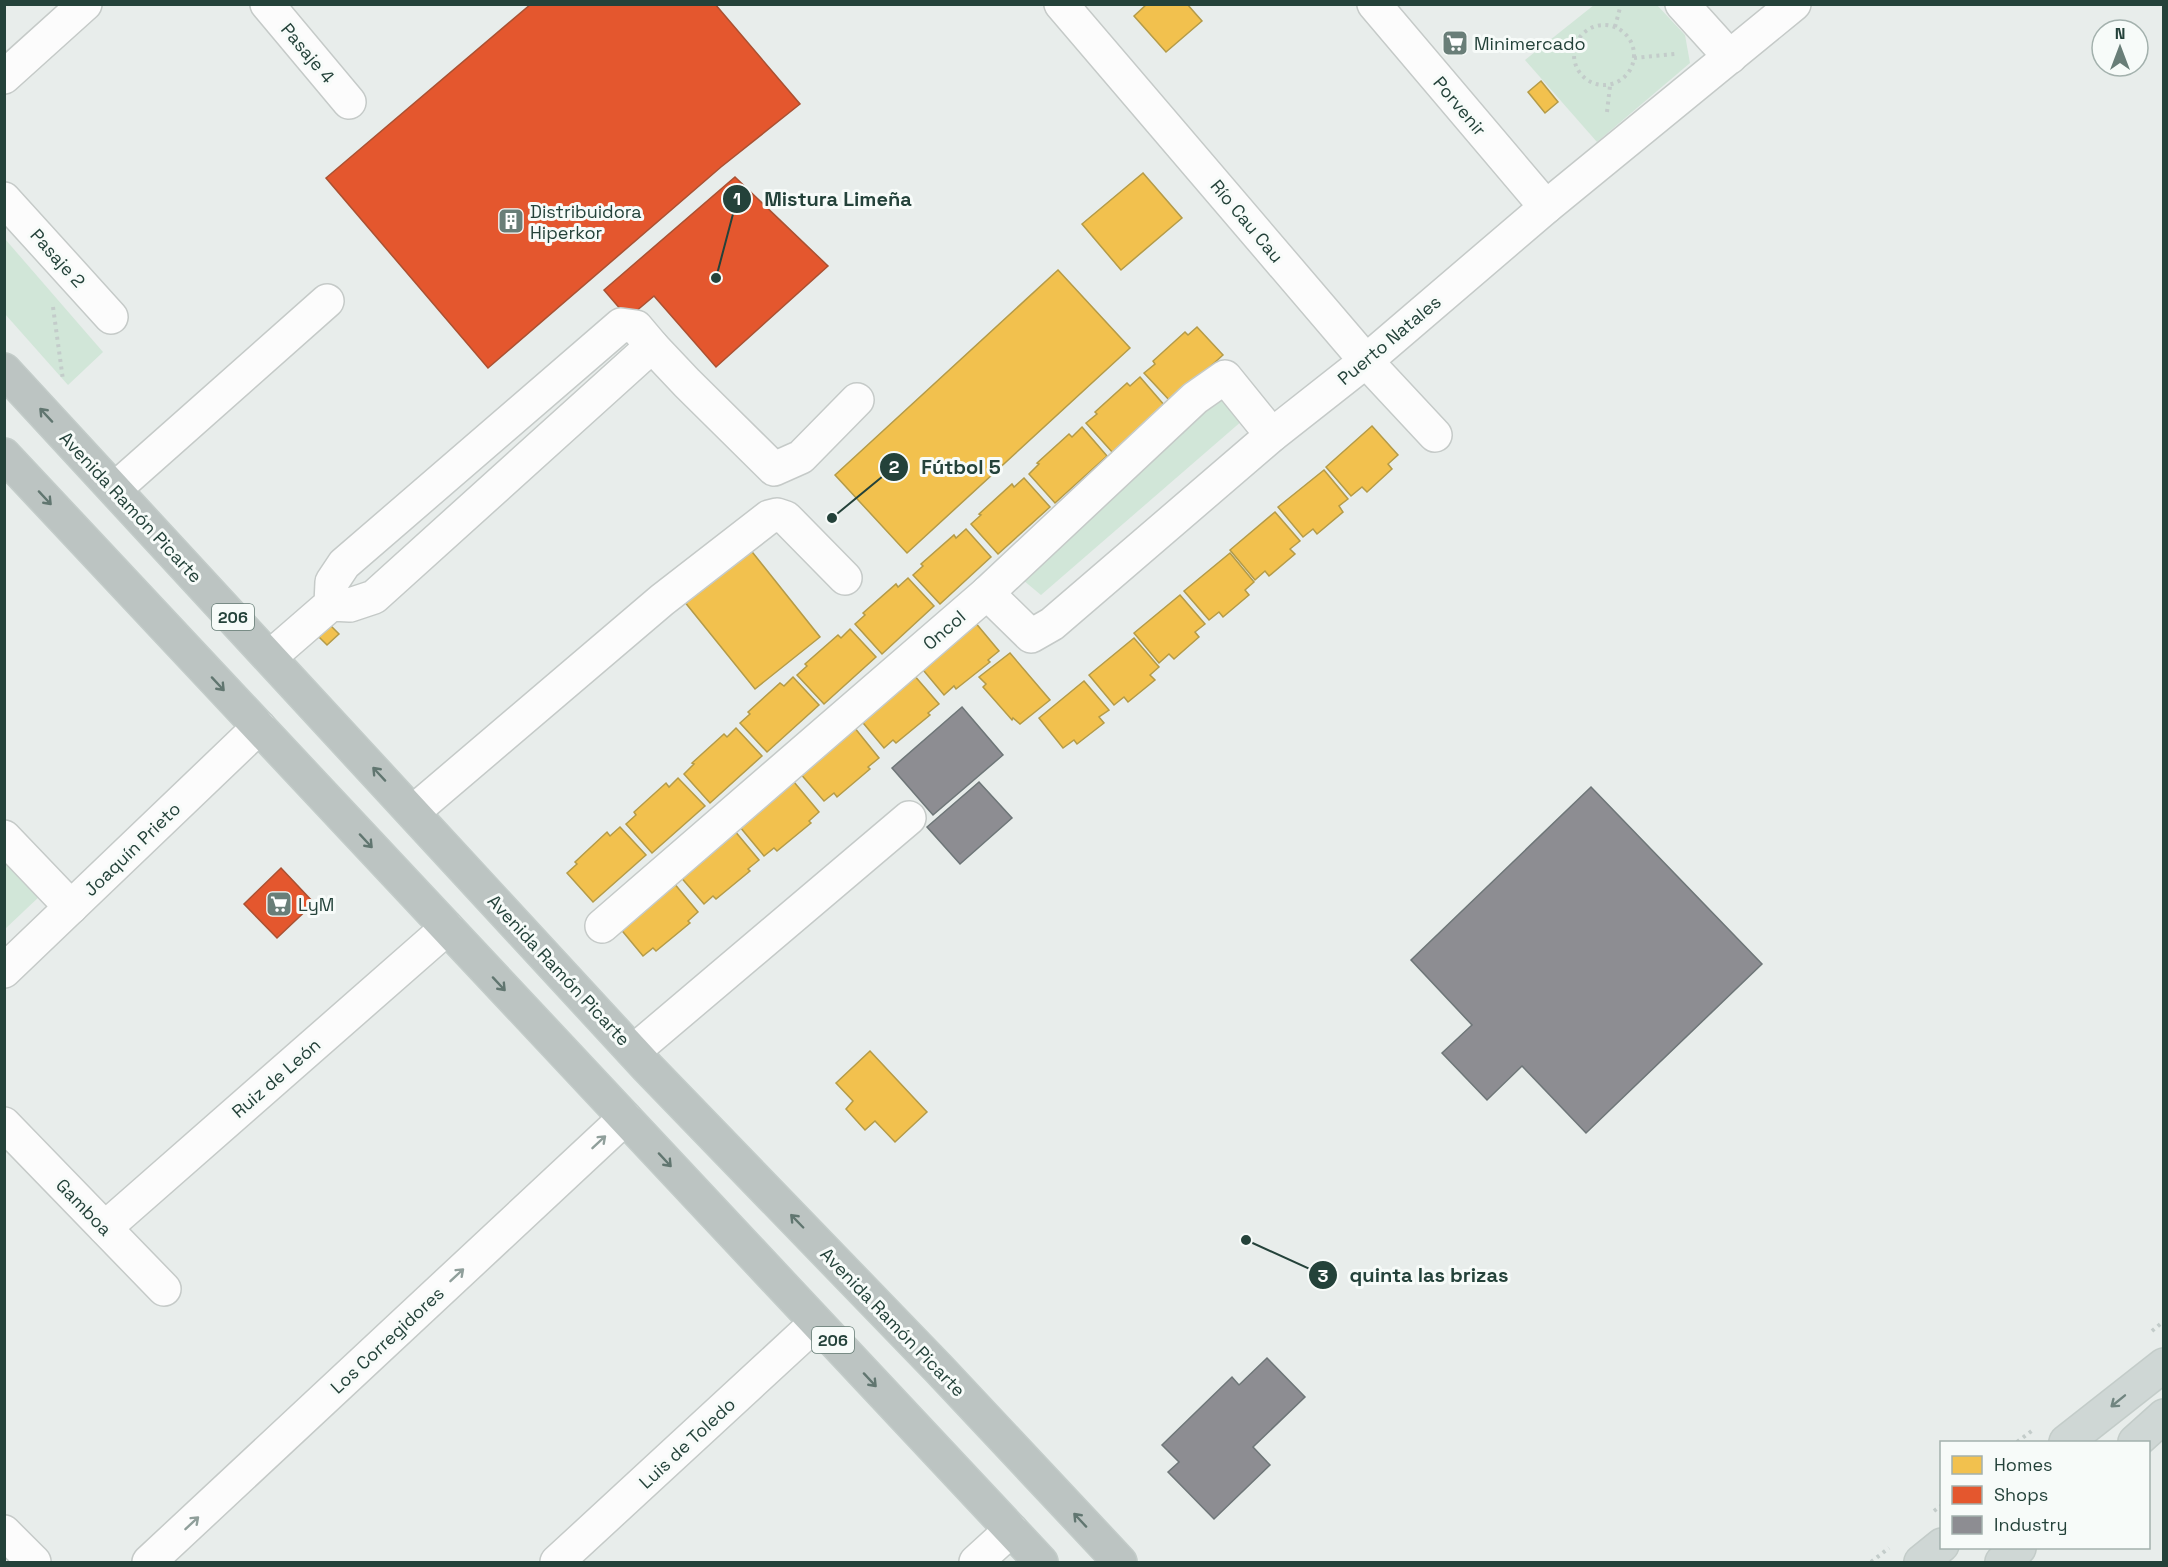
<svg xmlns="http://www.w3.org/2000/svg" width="2168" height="1567" viewBox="0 0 2168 1567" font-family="'Space Grotesk',sans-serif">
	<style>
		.green { fill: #d1e6d8 }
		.homes { fill: #f2c14e; stroke: #b49b48; stroke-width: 1.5 }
		.shops { fill: #e4572e; stroke: #aa5132; stroke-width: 1.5 }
		.industry { fill: #8d8d92; stroke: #6e7678; stroke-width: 1.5 }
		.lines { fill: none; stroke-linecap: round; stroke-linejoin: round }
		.minor-casing { stroke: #c5cac8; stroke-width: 36 }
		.major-casing { stroke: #c3ccc9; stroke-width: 36 }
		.highway-casing { stroke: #c3ccc9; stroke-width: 36 }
		.path { stroke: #c3ccca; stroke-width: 4; stroke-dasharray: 3 4.5; stroke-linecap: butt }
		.minor { stroke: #fcfcfc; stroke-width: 33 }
		.major { stroke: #cfd7d5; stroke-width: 33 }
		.highway { stroke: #bcc4c2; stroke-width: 33 }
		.oneway { stroke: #617670 }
		.oneway2 { stroke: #909f9b }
		.oneway3 { stroke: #718580 }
		.labels { text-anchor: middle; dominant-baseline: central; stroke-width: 6; stroke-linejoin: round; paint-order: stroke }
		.shield { fill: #f7fbf9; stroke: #637a73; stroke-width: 1.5 }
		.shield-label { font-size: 16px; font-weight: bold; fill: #24423a }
		.poi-label { font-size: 18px; fill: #24423a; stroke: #f7fbf9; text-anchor: start }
		.street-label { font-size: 18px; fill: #24423a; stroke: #f7fbf9 }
		.leader { fill: none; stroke: #24423a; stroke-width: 2 }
		.callout-dot { fill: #24423a; stroke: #f7fbf9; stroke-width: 2 }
		.mark-label { font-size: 18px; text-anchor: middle; font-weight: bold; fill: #fff }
		.callout-label { font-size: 20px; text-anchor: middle; font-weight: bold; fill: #24423a; stroke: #f7fbf9; stroke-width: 6; stroke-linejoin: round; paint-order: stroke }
	</style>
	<rect width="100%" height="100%" fill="#e8edeb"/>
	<g class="green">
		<path d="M1656 4 1685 35 1690 63 1597 142 1525 60 1594 5Z"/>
		<path d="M5 239 103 352 68 385 5 314Z"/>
		<path d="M1218 396 1243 420 1041 595 1017 575Z"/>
		<path d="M5 852 42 894 5 929Z"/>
	</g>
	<g class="homes">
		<path d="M1147 4H1187L1202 21 1166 52 1134 16Z"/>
		<path d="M1541 81 1558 102 1545 113 1528 92Z"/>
		<path d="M1143 173 1182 218 1121 270 1082 224Z"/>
		<path d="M1058 270 1130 348 907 553 835 475Z"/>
		<path d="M1197 327 1223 355 1171 402 1144 373 1155 364 1153 361 1185 332 1188 335Z"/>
		<path d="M1140 377 1165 406 1113 453 1086 423 1097 414 1095 412 1127 383 1130 386Z"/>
		<path d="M1372 426 1398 455 1388 464 1392 469 1367 492 1362 487 1351 496 1326 467Z"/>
		<path d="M1082 427 1107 456 1055 503 1029 474 1039 464 1037 463 1069 434 1072 437Z"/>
		<path d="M1324 470 1348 499 1339 506 1343 512 1317 534 1313 529 1303 537 1278 507Z"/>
		<path d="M1024 478 1050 507 998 554 971 524 981 515 979 514 1012 484 1014 487Z"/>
		<path d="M1275 512 1300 541 1290 549 1295 554 1269 576 1265 571 1255 580 1230 550Z"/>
		<path d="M966 529 991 557 940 604 913 575 923 566 921 564 954 535 956 538Z"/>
		<path d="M749 548 820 637 755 689 684 601Z"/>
		<path d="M1230 553 1254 582 1245 590 1249 595 1223 617 1219 612 1209 620 1184 591Z"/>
		<path d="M908 578 934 606 882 654 855 624 865 615 863 613 896 584 898 587Z"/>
		<path d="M1180 595 1205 624 1195 632 1199 637 1174 659 1169 654 1159 663 1134 633Z"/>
		<path d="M312 607 339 634 327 645 300 618Z"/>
		<path d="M974 621 999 651 988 660 990 662 956 689 954 686 944 695 919 665Z"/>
		<path d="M850 629 876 657 824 704 797 675 807 666 805 664 838 635 841 638Z"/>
		<path d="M1134 638 1159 667 1150 675 1155 680 1128 702 1124 697 1114 705 1089 675Z"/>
		<path d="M1010 653 1050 700 1020 724 1013 718 1012 720 983 687 986 684 979 677Z"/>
		<path d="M913 674 939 704 928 713 930 715 896 743 893 740 884 748 859 718Z"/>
		<path d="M793 677 819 705 767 752 740 723 750 714 748 712 780 683 784 686Z"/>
		<path d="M1084 681 1109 710 1099 717 1104 723 1077 744 1074 740 1063 748 1039 718Z"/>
		<path d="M854 727 879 758 868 767 870 769 837 797 834 793 824 801 799 772Z"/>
		<path d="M736 728 762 756 710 803 684 774 694 764 692 763 724 734 727 737Z"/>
		<path d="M678 778 705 806 652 853 626 824 636 815 634 812 666 783 669 787Z"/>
		<path d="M794 782 819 812 809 821 811 823 777 851 774 848 764 856 740 827Z"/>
		<path d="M620 827 646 855 593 902 567 873 577 864 575 862 607 832 610 836Z"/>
		<path d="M734 830 759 860 748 869 750 871 716 899 713 896 704 904 679 875Z"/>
		<path d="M673 882 698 912 688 921 690 923 656 951 653 948 643 956 619 927Z"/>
		<path d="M870 1051 927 1112 895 1142 875 1121 865 1130 846 1109 853 1101 836 1083Z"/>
	</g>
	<g class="shops">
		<path d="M531 4H715L800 104 721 167 488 368 326 178Z"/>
		<path d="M735 177 828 266 716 367 654 296 628 318 604 290Z"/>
		<path d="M281 868 314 903 277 938 244 904Z"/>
	</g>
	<g class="industry">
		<path d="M962 707 1003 755 933 815 892 768Z"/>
		<path d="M979 782 1012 818 960 864 927 827Z"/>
		<path d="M1591 787 1762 964 1586 1133 1522 1066 1487 1100 1442 1053 1472 1025 1411 960Z"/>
		<path d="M1267 1358 1305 1397 1253 1447 1270 1465 1214 1519 1168 1472 1179 1462 1162 1445 1232 1377 1239 1385Z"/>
	</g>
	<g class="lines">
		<g class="minor-casing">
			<g id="minor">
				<path d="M267 4 349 102"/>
				<path d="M1061 4 1366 361 1435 435"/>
				<path d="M1374 4 1546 207"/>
				<path d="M1682 4 1730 57"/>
				<path d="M4 77 85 4"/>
				<path d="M4 199 111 317"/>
				<path d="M652 346 687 383 774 469 801 457 857 400"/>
				<path d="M115 489 327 301"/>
				<path d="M987 593 1031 636 1052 624 1272 435 1366 361 1546 207 1794 4"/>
				<path d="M270 657 331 604 350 605 374 597 652 346 636 327 621 325 344 564 332 582 331 604"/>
				<path d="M413 812 662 600 769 517 777 515 786 518 845 578"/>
				<path d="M4 837 71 907"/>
				<path d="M602 926 987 593 1195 398 1225 377 1272 435"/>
				<path d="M4 971 259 727"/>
				<path d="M634 1051 909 818"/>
				<path d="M4 1124 164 1289"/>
				<path d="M105 1228 447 928"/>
				<path d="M4 1532 34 1562"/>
				<path d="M149 1562 625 1118"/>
				<path d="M557 1562 816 1323"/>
				<path d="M976 1562 1011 1530"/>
			</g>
		</g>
		<g class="major-casing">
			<g id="major">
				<path d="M2066 1442 2164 1365"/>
				<path d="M2135 1442 2164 1416"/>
				<path d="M1921 1562 1942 1545"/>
				<path d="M2002 1562 2019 1548"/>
			</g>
		</g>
		<g class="highway-casing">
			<g id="highway">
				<path d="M4 370 648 1068 939 1369 1120 1562"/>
				<path d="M4 455 1041 1562"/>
			</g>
		</g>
		<g class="path">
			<circle cx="1604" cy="55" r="30"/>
			<path d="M1615 27 1621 4"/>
			<path d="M1634 58 1675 54"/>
			<path d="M1607 112 1610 86"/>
			<path d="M53 307 63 380"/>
			<path d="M2152 1331 2164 1321"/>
			<path d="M2017 1442 2033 1430"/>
			<path d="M1934 1511 1942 1505"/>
			<path d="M1871 1562 1889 1548"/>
		</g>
		<use href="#minor" class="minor"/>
		<use href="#major" class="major"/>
		<use href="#highway" class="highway"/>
	</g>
	<defs><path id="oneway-shaft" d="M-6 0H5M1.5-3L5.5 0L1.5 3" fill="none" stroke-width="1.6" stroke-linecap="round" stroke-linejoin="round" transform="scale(1.5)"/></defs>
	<g class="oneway">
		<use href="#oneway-shaft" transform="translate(46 415) rotate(-133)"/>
		<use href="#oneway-shaft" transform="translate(45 498) rotate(47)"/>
		<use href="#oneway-shaft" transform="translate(218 684) rotate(47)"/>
		<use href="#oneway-shaft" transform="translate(379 774) rotate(-133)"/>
		<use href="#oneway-shaft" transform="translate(366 841) rotate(47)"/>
		<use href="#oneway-shaft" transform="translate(499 984) rotate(47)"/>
		<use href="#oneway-shaft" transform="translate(665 1160) rotate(47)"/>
		<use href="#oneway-shaft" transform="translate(797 1221) rotate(-134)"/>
		<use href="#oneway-shaft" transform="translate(870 1380) rotate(47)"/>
		<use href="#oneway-shaft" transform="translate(1080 1520) rotate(-133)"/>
	</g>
	<g class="oneway2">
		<use href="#oneway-shaft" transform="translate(599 1142) rotate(-43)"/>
		<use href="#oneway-shaft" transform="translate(457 1275) rotate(-43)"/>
		<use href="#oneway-shaft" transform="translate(192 1523) rotate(-43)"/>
	</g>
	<use class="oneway3" href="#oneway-shaft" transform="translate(2118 1401) rotate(141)"/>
	<defs>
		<g id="supermarket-square" transform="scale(1.35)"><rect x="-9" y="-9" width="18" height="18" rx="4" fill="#697e78" stroke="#f7fbf9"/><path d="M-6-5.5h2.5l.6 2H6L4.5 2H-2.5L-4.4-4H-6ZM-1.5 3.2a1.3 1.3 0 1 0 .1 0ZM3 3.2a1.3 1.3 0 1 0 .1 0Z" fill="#fff"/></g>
		<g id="building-square" transform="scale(1.35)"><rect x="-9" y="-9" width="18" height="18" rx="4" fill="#697e78" stroke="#f7fbf9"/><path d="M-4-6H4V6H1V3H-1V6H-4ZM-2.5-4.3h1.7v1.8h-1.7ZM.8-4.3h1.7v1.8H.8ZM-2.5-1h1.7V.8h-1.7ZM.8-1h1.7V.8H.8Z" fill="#fff"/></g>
	</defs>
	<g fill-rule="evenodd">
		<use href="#supermarket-square" x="1455" y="43"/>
		<use href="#building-square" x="511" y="221"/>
		<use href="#supermarket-square" x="279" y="904"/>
	</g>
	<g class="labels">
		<g class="shield">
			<rect x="212" y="604" width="42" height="26" rx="4.5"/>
			<rect x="812" y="1327" width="42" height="26" rx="4.5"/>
		</g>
		<g class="shield-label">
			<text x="233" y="617">206</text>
			<text x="833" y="1340">206</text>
		</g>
		<g class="poi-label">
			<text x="1474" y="43">Minimercado</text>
			<text x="530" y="211">Distribuidora<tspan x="530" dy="21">Hiperkor</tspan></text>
			<text x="298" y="904">LyM</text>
		</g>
		<g class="street-label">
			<text transform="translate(308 53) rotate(50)">Pasaje 4</text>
			<text transform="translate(1460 106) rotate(50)">Porvenir</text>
			<text transform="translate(1247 221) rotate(50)">Río Cau Cau</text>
			<text transform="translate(58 258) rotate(48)">Pasaje 2</text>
			<text transform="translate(1389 340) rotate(-40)">Puerto Natales</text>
			<text transform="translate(131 507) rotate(47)">Avenida Ramón Picarte</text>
			<text transform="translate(944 630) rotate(-41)">Oncol</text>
			<text transform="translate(132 849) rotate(-44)">Joaquín Prieto</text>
			<text transform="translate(559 970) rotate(47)">Avenida Ramón Picarte</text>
			<text transform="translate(276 1078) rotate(-41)">Ruiz de León</text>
			<text transform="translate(84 1207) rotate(46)">Gamboa</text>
			<text transform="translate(893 1322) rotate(46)">Avenida Ramón Picarte</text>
			<text transform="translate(387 1340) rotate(-43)">Los Corregidores</text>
			<text transform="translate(687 1443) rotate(-43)">Luis de Toledo</text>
		</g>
	</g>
	<path class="leader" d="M716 278L737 199M832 518L894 467M1246 1240L1323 1275"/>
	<g class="callout-dot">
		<circle cx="716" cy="278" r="6"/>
		<circle cx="832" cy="518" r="6"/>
		<circle cx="1246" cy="1240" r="6"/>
		<circle cx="737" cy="199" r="15"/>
		<circle cx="894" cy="467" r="15"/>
		<circle cx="1323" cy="1275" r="15"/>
	</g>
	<g class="mark-label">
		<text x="737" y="205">1</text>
		<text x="894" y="473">2</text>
		<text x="1323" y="1282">3</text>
	</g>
	<g class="callout-label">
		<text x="838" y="206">Mistura Limeña</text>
		<text x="961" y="474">Fútbol 5</text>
		<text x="1429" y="1282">quinta las brizas</text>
	</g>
	<rect width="2168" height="1567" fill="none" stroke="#24423a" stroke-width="12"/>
	<rect x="1940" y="1441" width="210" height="108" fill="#f7fbf9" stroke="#a3b1ad" stroke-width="1.5"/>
	<rect x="1952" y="1456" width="30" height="18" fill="#f2c14e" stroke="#a3b1ad" stroke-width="1.5"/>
	<text x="1994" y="1471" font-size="18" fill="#24423a">Homes</text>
	<rect x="1952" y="1486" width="30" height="18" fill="#e4572e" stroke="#a3b1ad" stroke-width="1.5"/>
	<text x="1994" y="1501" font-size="18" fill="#24423a">Shops</text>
	<rect x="1952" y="1516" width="30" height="18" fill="#8d8d92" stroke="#a3b1ad" stroke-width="1.5"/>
	<text x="1994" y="1531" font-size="18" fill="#24423a">Industry</text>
	<g transform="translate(2120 48)"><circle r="28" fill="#f7fbf9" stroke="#a3b1ad" stroke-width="1.5"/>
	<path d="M0-4.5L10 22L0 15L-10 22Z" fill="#697e78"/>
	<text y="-9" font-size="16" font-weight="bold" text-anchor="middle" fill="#24423a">N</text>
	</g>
</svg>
